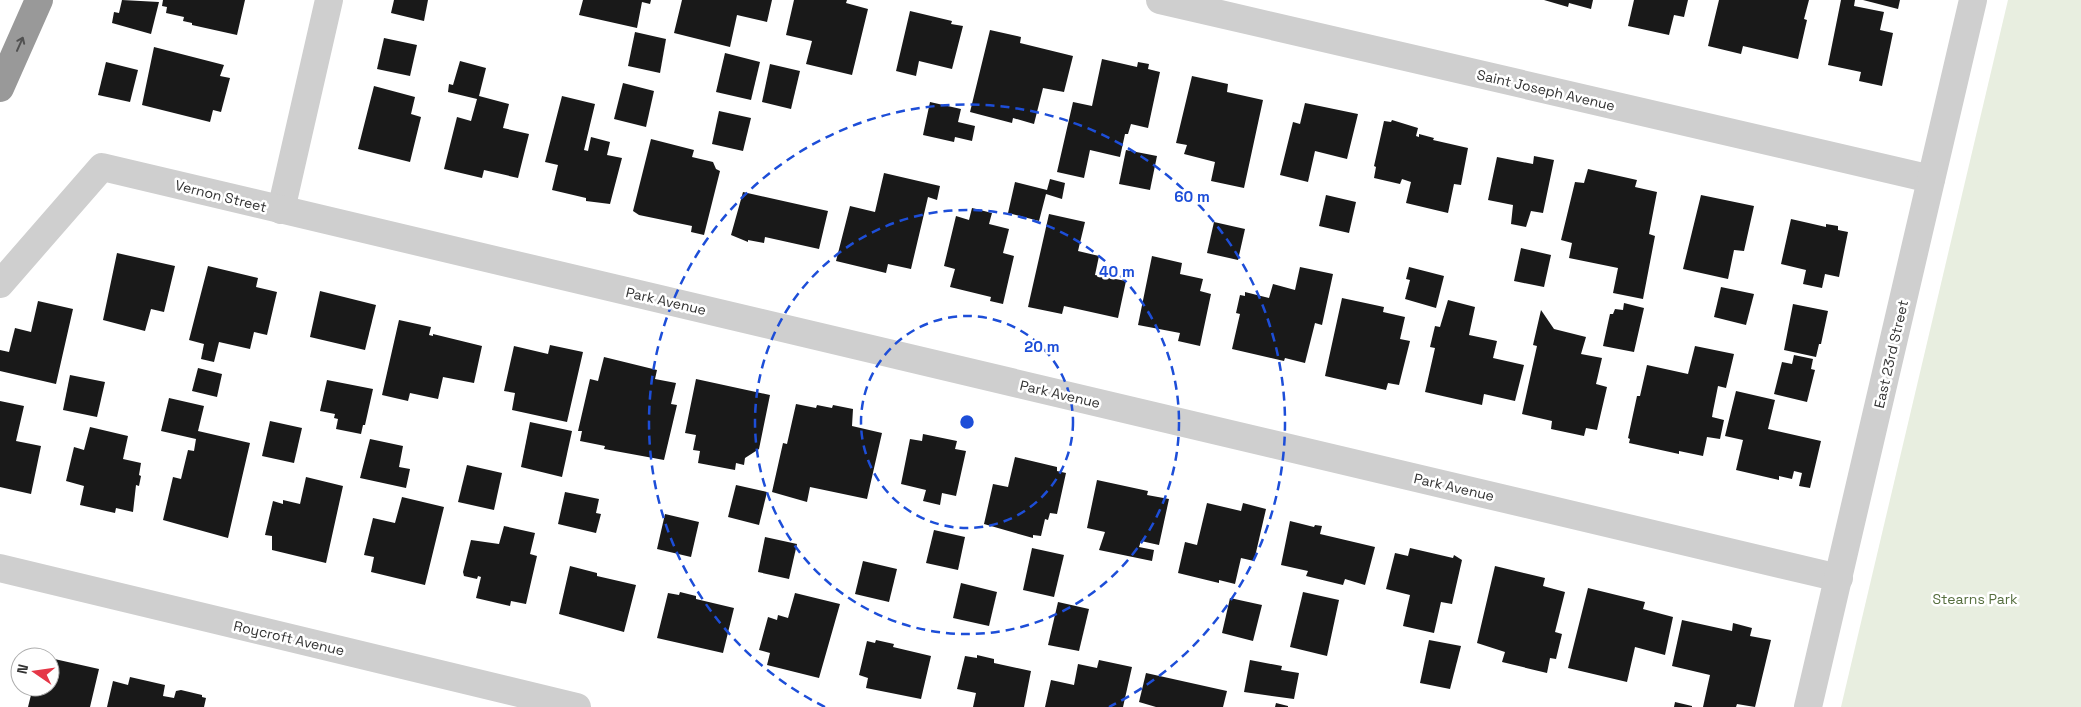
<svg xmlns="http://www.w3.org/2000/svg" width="2081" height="707" font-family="'Space Grotesk',sans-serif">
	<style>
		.green { fill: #e8eee0 }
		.building { fill: #191919 }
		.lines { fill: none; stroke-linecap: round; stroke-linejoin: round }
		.minor { stroke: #cfcfcf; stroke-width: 28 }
		.highway { stroke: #999; stroke-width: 28 }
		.oneway { stroke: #515151 }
		.ring { fill: none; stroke: #1d4ed8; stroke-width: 2.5; stroke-dasharray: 9 6 }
		.labels { text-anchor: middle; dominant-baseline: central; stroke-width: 5; stroke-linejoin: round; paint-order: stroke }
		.street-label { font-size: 14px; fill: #323232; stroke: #fff }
		.park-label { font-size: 14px; fill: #556e3e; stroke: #fff }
		.centre { fill: #1d4ed8; stroke: #fff; stroke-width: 2.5 }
		.ring-label { font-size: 15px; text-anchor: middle; font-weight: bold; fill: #1d4ed8; stroke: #fff; stroke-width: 5; stroke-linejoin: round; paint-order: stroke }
	</style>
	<rect width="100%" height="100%" fill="#fff"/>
	<polygon class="green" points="2008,0 2081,0 2081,707 1841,707"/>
	<g class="building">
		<polygon points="122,0 159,2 151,34 112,23 114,12 119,13"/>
		<polygon points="163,0 245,0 237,35 192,25 192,23 183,21 184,17 166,13 167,7 162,6"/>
		<polygon points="394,0 428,0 424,21 391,13"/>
		<polygon points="583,0 651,0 650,4 642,2 637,28 579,15"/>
		<polygon points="682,0 772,0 767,22 737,15 730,47 674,33"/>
		<polygon points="794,0 847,0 846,3 868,9 852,75 806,64 812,41 786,35"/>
		<polygon points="1544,0 1593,0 1591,9 1569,3 1568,7"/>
		<polygon points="1634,0 1688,0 1684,17 1674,15 1669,35 1628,26"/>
		<polygon points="1719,0 1809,0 1804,19 1807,20 1798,59 1743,46 1741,54 1708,46"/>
		<polygon points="1841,0 1855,0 1854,6 1884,12 1880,30 1893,33 1882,86 1859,81 1861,72 1828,65"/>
		<polygon points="1863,0 1900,0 1898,9"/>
		<polygon points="910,11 952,21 951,24 963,26 952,69 919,61 916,76 896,71"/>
		<polygon points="990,30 1021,37 1020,43 1073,56 1064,92 1043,88 1034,124 1013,118 1012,123 970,112"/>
		<polygon points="635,32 666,39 660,73 628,66"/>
		<polygon points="384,38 417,45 410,76 377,69"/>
		<polygon points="154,47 224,65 220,76 230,78 221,112 213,110 210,122 142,105"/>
		<polygon points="725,53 760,62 751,100 716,92"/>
		<polygon points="1102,59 1137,67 1138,62 1149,64 1148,69 1160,72 1148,128 1131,124 1128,134 1125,134 1120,157 1090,150 1084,178 1057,172 1073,102 1092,106"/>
		<polygon points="460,61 486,68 479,96 509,104 503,128 529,134 518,178 484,170 482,178 444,169 457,117 471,121 477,99 448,92 449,84 453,85"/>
		<polygon points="106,62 138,70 130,102 98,95"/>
		<polygon points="770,64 800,71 791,109 762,102"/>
		<polygon points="1192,76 1228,84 1227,92 1263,100 1244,188 1211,181 1215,162 1184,154 1187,145 1176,143"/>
		<polygon points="623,83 654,91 646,127 614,119"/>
		<polygon points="374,86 415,97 411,114 421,117 410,162 358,149"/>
		<polygon points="562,96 595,104 584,150 588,151 591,137 610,142 607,155 622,158 610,204 586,201 586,198 552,190 558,165 545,162"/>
		<polygon points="930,102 961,109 958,122 975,126 972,141 955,137 954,142 923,135"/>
		<polygon points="1305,103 1358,114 1347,159 1315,151 1308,182 1280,175 1293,122 1300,124"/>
		<polygon points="719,111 751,118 743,151 712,144"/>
		<polygon points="1392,120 1418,128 1416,136 1419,137 1419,134 1434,138 1433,140 1468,148 1461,185 1454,184 1448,213 1406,203 1411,182 1402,179 1400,184 1374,178 1376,167 1374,166 1384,121 1391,122"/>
		<polygon points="651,139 694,150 692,157 713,162 716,169 720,171 704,235 691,232 692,226 639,215 633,211"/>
		<polygon points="1126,150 1157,156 1150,190 1119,184"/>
		<polygon points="1534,156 1554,160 1543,213 1531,211 1526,227 1511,224 1513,205 1488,200 1497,157 1533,164"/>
		<polygon points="1588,169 1637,180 1635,187 1657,192 1649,234 1655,236 1643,299 1613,293 1618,268 1569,258 1572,243 1561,240 1575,182 1584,183"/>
		<polygon points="884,173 940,186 937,200 928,197 911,269 888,264 886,273 836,261 850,206 875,212"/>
		<polygon points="1050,179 1065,183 1062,199 1046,194 1039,221 1008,213 1015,182 1047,190"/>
		<polygon points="743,192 828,211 819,249 765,237 764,243 748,240 748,242 731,235"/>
		<polygon points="1326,195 1356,202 1349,233 1319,226"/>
		<polygon points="1701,195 1754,206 1744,251 1734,250 1728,279 1683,269"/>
		<polygon points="972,208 992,213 989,224 1009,229 1003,253 1014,256 1003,304 990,301 991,297 950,287 955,269 944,266 956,216 969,220"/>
		<polygon points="1049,214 1085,222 1078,251 1099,256 1095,275 1126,281 1118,318 1064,306 1062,314 1028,307"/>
		<polygon points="1791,219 1826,227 1826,224 1838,226 1838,230 1848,232 1839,277 1825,274 1822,288 1803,284 1806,270 1781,264"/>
		<polygon points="1214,222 1245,229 1238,260 1207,253"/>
		<polygon points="1521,248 1551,255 1544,287 1514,281"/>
		<polygon points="117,253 175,266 164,312 151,309 145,331 103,320"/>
		<polygon points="1152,256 1182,263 1180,274 1203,279 1200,291 1211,294 1200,346 1178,341 1180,333 1138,325"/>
		<polygon points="208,266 258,278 256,287 277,292 267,335 254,332 250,349 219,342 214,362 201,359 204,344 189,340"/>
		<polygon points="1300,267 1333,274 1322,325 1315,323 1305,363 1285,358 1284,361 1232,349 1240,314 1236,313 1240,295 1245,296 1245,292 1269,298 1273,284 1295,290"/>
		<polygon points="1409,267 1444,276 1436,308 1405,299 1410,280 1406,279"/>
		<polygon points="1721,287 1754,294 1746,325 1714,317"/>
		<polygon points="320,291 376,305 365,350 310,337"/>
		<polygon points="1342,298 1384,307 1383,312 1405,317 1400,339 1410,341 1399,385 1388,383 1386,390 1325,376"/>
		<polygon points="1448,300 1475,307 1469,335 1497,341 1493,358 1524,365 1515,401 1484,394 1482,405 1425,392 1435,348 1430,347 1435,326 1440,327"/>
		<polygon points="38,301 73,309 56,384 0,371 0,350 9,352 15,328 31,332"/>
		<polygon points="1624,303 1644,308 1634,352 1603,346 1610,314 1613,314 1615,309 1623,310"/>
		<polygon points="1793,304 1828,311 1821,344 1819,344 1816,357 1784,350"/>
		<polygon points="1541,310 1554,329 1586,337 1581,354 1602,358 1596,384 1607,387 1597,430 1586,428 1584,436 1551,429 1552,421 1522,414 1537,346 1533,345"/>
		<polygon points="399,320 431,327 429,335 433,336 433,334 482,346 474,383 443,377 438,399 410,393 408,401 382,395"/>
		<polygon points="550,345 583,352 567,422 512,410 515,393 504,391 514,346 548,354"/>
		<polygon points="1695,346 1734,354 1726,388 1718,386 1713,411 1712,417 1724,420 1720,439 1707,437 1703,456 1679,451 1679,454 1629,443 1630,439 1628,438 1637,396 1640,396 1647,365 1688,374"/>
		<polygon points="1794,355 1813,359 1811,369 1815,370 1807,402 1774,394 1782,362 1792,364"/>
		<polygon points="604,357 657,370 655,379 676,383 671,404 677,405 664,460 604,449 605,446 580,441 582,431 578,431 590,379 598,381"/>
		<polygon points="198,368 222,374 217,397 192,391"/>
		<polygon points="70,375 105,382 97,417 63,410"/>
		<polygon points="696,379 770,395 759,449 745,458 744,465 736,463 735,470 698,463 700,451 693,450 696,435 685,433"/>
		<polygon points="327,380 373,389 365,425 363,425 361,434 336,429 338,419 334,418 335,414 320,411"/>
		<polygon points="1736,391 1775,400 1768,429 1821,441 1810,488 1799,486 1802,473 1794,471 1792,479 1779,476 1779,480 1736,470 1743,440 1725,436"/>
		<polygon points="169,398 204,406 198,431 250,443 228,538 163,520 173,477 181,479 188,450 194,451 196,439 161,431"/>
		<polygon points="0,401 24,406 16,441 41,446 31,494 0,487"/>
		<polygon points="796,404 816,408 817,405 832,408 833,405 853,409 852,426 882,433 867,499 810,487 807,502 772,492 783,443 787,444"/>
		<polygon points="270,421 302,428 294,463 262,456"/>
		<polygon points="530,422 572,431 562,477 521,467"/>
		<polygon points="90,427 128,436 123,459 141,463 139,475 141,476 139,486 136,485 133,512 116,508 115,513 80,505 84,486 66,481 74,447 84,450"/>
		<polygon points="923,434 957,441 955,449 966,451 956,496 942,493 940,505 923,501 926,490 901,484 910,439 922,441"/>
		<polygon points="370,439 403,446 399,467 410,469 406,488 360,478"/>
		<polygon points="1015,457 1057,467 1057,471 1066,473 1057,514 1050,513 1048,520 1045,519 1041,536 1033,535 1033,538 984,524 993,484 1008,487"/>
		<polygon points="467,465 502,473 494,510 458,502"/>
		<polygon points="306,477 343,486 326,563 272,550 272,536 265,535 273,501 283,504 283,500 300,504"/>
		<polygon points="1097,480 1148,491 1147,495 1169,499 1159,545 1141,541 1139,547 1154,550 1152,561 1099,550 1105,532 1087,528"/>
		<polygon points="736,485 767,492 759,525 728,517"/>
		<polygon points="565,492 599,499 596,513 601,514 596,533 558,524"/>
		<polygon points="402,497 444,507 425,585 371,572 374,557 364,555 373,518 395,523"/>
		<polygon points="1207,503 1241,511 1243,503 1266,509 1254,561 1241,558 1235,584 1219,580 1219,583 1178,573 1185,542 1197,545"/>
		<polygon points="665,514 699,522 691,557 657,549"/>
		<polygon points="1290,521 1314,527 1315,525 1322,526 1320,534 1375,547 1365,585 1345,579 1343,585 1306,576 1308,571 1281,565"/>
		<polygon points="504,526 535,533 530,554 537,556 526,604 511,601 510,606 476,598 481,577 478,576 477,579 464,576 463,572 471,540 499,544"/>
		<polygon points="934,530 965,537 958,570 926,563"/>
		<polygon points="765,537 797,544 789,579 758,572"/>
		<polygon points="1032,548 1064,555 1054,597 1023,590"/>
		<polygon points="1410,548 1453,558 1454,555 1462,560 1452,604 1441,602 1434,633 1403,626 1410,595 1386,589 1395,553 1408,556"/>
		<polygon points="863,561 897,569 889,602 855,594"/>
		<polygon points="570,566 597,573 597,576 636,585 624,632 559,614"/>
		<polygon points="1495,566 1545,578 1543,586 1565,592 1555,632 1562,634 1556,659 1550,658 1547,673 1502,662 1505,652 1477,643"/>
		<polygon points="961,583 997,592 989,626 953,618"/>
		<polygon points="1588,588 1645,602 1643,609 1673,617 1665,655 1635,647 1627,682 1568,668"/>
		<polygon points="680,592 696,596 696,599 734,608 723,653 657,638 668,593 679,595"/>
		<polygon points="1303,592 1339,600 1327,656 1290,647"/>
		<polygon points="795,593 840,604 819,678 767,665 770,653 759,650 768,617 777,620 778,615 788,618"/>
		<polygon points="1230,598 1262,605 1253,641 1222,633"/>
		<polygon points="1058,602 1089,609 1079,651 1048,645"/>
		<polygon points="1682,620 1732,631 1733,623 1752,628 1750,636 1771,640 1755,707 1737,704 1736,707 1703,707 1710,675 1672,666"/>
		<polygon points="876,640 894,644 893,647 931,656 921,699 866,688 868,678 859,675 867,641 875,643"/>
		<polygon points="1429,640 1461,646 1450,689 1420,683"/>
		<polygon points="977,655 994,659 994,663 1031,671 1024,707 973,707 976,693 957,689 965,656 977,658"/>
		<polygon points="50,658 99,669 90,707 28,707 33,687 50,687"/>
		<polygon points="1099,660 1132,667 1123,707 1045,707 1051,680 1074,685 1078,664 1097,668"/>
		<polygon points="1250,660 1282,666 1281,670 1299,673 1294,699 1244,692"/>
		<polygon points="1146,673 1227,691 1223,707 1156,707 1139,702"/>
		<polygon points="130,677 165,685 163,696 174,698 176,691 181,690 202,695 202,697 206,698 204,707 107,707 113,681 128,685"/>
		<polygon points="1675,702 1692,706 1692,707 1674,707"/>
		<polygon points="1276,703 1288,706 1288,707 1275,707"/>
	</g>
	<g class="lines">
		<g class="minor">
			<polyline points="1160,0 1931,179"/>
			<polyline points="281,210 329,0"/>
			<polyline points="0,284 102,167 1839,578"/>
			<polyline points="0,568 577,707"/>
			<polyline points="1808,707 1973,0"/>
		</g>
		<polyline class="highway" points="0,88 39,0"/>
	</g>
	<defs><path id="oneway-shaft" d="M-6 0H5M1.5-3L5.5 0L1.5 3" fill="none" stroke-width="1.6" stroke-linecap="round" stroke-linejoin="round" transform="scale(1.25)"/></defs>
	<use class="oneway" href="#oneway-shaft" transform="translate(20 44) rotate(-66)"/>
	<g class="ring">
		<circle cx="967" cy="422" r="106"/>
		<circle cx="967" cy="422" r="212"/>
		<path d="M825 707A318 318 0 1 1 1109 707"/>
	</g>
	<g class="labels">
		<g class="street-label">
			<text transform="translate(1546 90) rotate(13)">Saint Joseph Avenue</text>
			<text transform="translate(221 196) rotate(14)">Vernon Street</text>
			<text transform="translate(666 301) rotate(13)">Park Avenue</text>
			<text transform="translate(1891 354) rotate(-77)">East 23rd Street</text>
			<text transform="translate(1060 394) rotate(13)">Park Avenue</text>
			<text transform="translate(1454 487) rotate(13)">Park Avenue</text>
			<text transform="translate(289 638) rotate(13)">Roycroft Avenue</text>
		</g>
		<g class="park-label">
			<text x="1975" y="599">Stearns Park</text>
		</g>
	</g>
	<circle cx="967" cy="422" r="8" class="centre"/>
	<g class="ring-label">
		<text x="1192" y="202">60 m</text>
		<text x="1117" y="277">40 m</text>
		<text x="1042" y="352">20 m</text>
	</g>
	<g transform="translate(35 672) rotate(283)"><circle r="24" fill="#ffffff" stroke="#adadad"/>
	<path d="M0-4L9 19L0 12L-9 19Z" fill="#e53747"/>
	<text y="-8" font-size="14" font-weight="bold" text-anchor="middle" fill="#323232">N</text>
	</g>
</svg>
